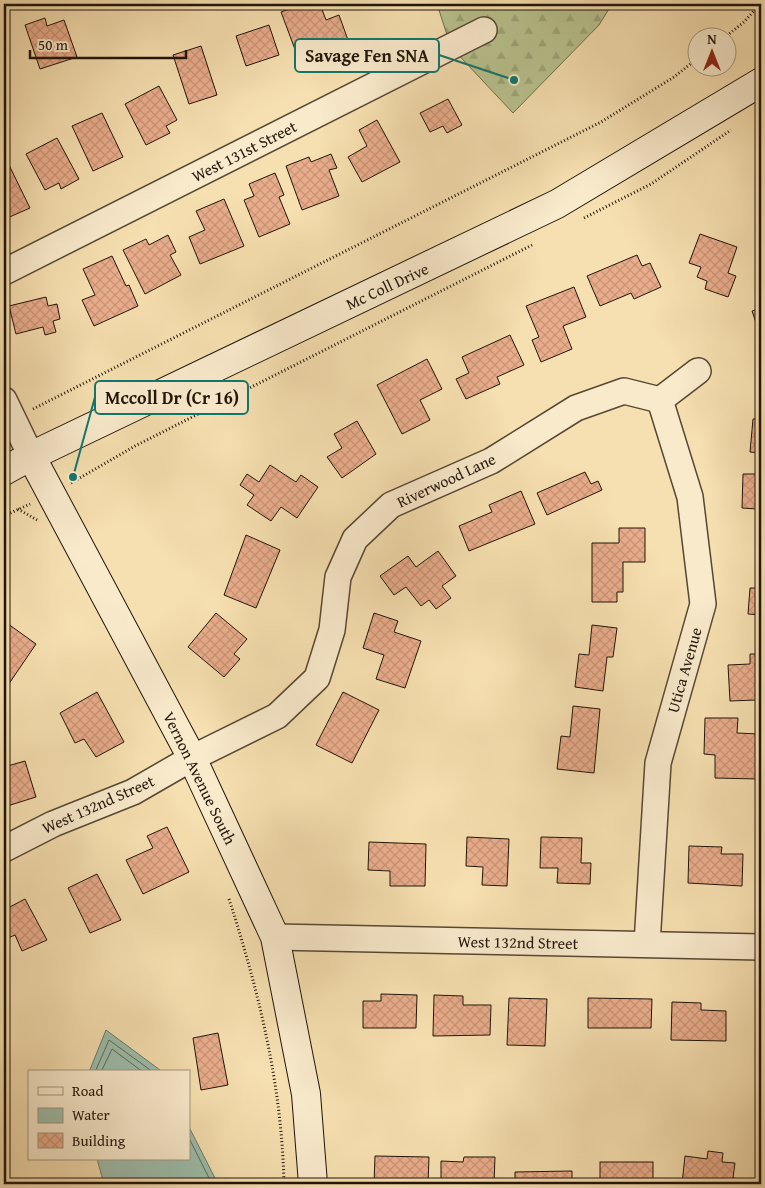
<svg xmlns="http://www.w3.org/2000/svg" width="765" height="1188" font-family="'Gentium Book Plus',serif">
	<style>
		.forest { fill: url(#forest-firs); stroke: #6c6c4c }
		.water { fill: #9dbdab; stroke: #6b7a6b }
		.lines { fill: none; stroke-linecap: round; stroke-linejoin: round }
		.shore { stroke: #5e695a; stroke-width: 1 }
		.building { fill: url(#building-cross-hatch); stroke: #20150a }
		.street-casing { stroke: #564834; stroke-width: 28 }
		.secondary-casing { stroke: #20150a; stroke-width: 30 }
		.path { stroke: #20150a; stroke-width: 3; stroke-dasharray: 1 2.5; stroke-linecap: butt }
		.street { stroke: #f9eacc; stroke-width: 25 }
		.secondary { stroke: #f9eacc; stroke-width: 28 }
		.labels { text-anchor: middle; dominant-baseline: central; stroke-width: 5; stroke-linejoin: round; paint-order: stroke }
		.street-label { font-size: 16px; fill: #20150a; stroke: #f9eacc }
		.leader { fill: none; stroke: #0f766e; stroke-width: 2 }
		.callout-dot { fill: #0f766e; stroke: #f9eacc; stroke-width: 2 }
		.callout { fill: #f9eacc; stroke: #0f766e; stroke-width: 2 }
		.callout-label { font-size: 18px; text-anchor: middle; font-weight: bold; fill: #20150a }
	</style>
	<defs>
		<pattern id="forest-firs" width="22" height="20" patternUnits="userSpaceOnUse" patternTransform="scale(1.25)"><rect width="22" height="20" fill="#b8c28e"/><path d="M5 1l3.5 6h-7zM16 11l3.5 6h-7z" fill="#9ea679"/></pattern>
		<pattern id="building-cross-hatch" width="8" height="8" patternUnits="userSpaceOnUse" patternTransform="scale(1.25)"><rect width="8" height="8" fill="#eaad8c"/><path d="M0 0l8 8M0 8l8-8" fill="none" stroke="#c89477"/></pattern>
	</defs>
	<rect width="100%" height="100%" fill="#f6dfb0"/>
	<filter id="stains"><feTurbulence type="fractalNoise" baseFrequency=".004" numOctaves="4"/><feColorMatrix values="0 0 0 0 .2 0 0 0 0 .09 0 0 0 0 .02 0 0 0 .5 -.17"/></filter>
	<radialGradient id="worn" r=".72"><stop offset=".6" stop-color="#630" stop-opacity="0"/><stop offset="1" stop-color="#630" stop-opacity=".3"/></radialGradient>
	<polygon class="forest" points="437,4 612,4 599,25 513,113 451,47"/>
	<g class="water">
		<polygon points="106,1030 160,1070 161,1072 89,1072"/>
		<polygon points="189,1127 218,1184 104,1184 97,1159 189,1159"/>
	</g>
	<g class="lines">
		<g class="shore">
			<polyline points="95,1072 109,1040 153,1072"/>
			<polyline points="101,1072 112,1049 143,1072"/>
			<polyline points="189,1138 212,1184"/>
		</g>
	</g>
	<g class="building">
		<polygon points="304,4 320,4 326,20 339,15 348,40 314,52 312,46 296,52 281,12"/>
		<polygon points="356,4 373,4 358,9"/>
		<polygon points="377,4 393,4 379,9"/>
		<polygon points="45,18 47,26 64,20 77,57 40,69 25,25"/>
		<polygon points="269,25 279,55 246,66 236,36"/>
		<polygon points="201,46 217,95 189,104 173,55"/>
		<polygon points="159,86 177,120 166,126 170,133 146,145 125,104"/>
		<polygon points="448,99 462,125 447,133 443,126 430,132 420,113"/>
		<polygon points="102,113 123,157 93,171 72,126"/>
		<polygon points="377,120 400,162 362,182 348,157 367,146 359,130"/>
		<polygon points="57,138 79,179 61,189 59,183 45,190 26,154"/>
		<polygon points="331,154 337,168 329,170 339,196 302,210 286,166 309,157 311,162"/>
		<polygon points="8,163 30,208 5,219 4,166"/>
		<polygon points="275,173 284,195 279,197 290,224 259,237 244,200 254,196 249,184"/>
		<polygon points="224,199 244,246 200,264 189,237 205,230 196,211"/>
		<polygon points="700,234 737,247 728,273 736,276 728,297 705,289 707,281 697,277 701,267 689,263"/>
		<polygon points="168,235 176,252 170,255 181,275 145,294 123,250 146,239 149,245"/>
		<polygon points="637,255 642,266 650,263 661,287 634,299 631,293 600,306 587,276"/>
		<polygon points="112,256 126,286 129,285 138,306 94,326 82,300 95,295 83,269"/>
		<polygon points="574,287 586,317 563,326 572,349 541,362 532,340 539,337 526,306"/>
		<polygon points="46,297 48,306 57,304 60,319 53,321 56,332 45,335 43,327 16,334 9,306"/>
		<polygon points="761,308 761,337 752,311"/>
		<polygon points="510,335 524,365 497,377 500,384 466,399 456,379 469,373 462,357"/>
		<polygon points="427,359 442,389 420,400 430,420 402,434 377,385"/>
		<polygon points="753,419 761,419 761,453 750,452"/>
		<polygon points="357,421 376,454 342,478 327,457 342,448 334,434"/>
		<polygon points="270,465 296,482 301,475 318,487 297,518 281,507 271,521 247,505 254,495 240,485 247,474 259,482"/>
		<polygon points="585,472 591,484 598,481 602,490 547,515 537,493"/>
		<polygon points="743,474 761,474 761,522 757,522 757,509 742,508"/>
		<polygon points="521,491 535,524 469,551 459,526 492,512 489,505"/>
		<polygon points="619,528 645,528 645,562 623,562 623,592 617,592 617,602 592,602 592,543 619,543"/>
		<polygon points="246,535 280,550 256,608 224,595"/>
		<polygon points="438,551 456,576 442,586 451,598 436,609 429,600 421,606 406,587 394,595 380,576 408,556 416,567"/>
		<polygon points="759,555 761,555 761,615 748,614 750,588 757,588"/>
		<polygon points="216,613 247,639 234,654 240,659 224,677 188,647"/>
		<polygon points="374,613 398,621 394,632 421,641 405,688 376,679 384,655 363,648"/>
		<polygon points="4,621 36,644 4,691"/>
		<polygon points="592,625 617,628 613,657 607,657 603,691 575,687 579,654 589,655"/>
		<polygon points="750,654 761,654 761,688 756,688 756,700 730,701 728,665 750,664"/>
		<polygon points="97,692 124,742 96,757 84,739 75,743 60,713"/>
		<polygon points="343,692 379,710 352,763 316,745"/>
		<polygon points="573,706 600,709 594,773 557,769 561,736 570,737"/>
		<polygon points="705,718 738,718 737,733 759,734 758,779 715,778 715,755 704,754"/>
		<polygon points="25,761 36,797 4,807 4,767"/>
		<polygon points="167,827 189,872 143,894 126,860 153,848 147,836"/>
		<polygon points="467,837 509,839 507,886 482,885 483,867 466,866"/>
		<polygon points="541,837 582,838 581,863 591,863 590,884 557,883 558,868 540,868"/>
		<polygon points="369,842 426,844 425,886 390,886 390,871 368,870"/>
		<polygon points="689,846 722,847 721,854 743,854 742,886 688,883"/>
		<polygon points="97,874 121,920 90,933 68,888"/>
		<polygon points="25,899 47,940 22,951 15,935 6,939 4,935 4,910"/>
		<polygon points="381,994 417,995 416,1028 363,1028 363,1001 381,1001"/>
		<polygon points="434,995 463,996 463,1005 491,1005 490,1035 433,1036"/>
		<polygon points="509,998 547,999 545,1046 507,1045"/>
		<polygon points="588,998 652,999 651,1028 588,1028"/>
		<polygon points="760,1001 761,1001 761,1052 759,1052"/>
		<polygon points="672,1002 701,1003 701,1010 726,1011 726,1041 671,1040"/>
		<polygon points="218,1033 228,1085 201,1090 193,1038"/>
		<polygon points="708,1151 723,1153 722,1162 735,1163 733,1178 740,1179 740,1184 682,1184 685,1156 707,1159"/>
		<polygon points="375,1156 429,1157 428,1184 374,1184"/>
		<polygon points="464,1157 495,1157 494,1184 441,1184 441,1161 463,1162"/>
		<rect x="600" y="1162" width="53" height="22"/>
		<polygon points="572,1171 572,1184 515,1184 515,1172"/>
	</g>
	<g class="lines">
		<g class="street-casing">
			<g id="street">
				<polyline points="4,272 484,30"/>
				<polyline points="4,400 31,456"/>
				<polyline points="4,849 53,824 133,792 192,758 277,716 317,678 332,630 338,577 355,539 391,505 491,461 576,408 624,391 660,400 698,371"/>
				<polyline points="275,937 761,947"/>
				<polyline points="647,944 658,763 703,604 690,497 660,400"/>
			</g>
		</g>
		<g class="secondary-casing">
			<g id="secondary">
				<polyline points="31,456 192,758 275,937 306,1094 313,1184"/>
				<polyline points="4,471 31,456 557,204 761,82"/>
			</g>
		</g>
		<g class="path">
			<polyline points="724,38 744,22 760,4"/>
			<polyline points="584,218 651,184 731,130"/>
			<polyline points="33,409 601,122 674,77 698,58"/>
			<polyline points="71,483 135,446 532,245"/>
			<polyline points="18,509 37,520"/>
			<polyline points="4,516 30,504"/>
			<path d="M229 899C259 992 282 1086 284 1184"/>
		</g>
		<use href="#street" class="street"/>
		<use href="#secondary" class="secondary"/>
	</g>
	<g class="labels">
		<g class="street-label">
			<text transform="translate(244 151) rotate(-27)">West 131st Street</text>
			<text transform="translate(387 286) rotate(-25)">Mc Coll Drive</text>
			<text transform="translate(446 480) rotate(-25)">Riverwood Lane</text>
			<text transform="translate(684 670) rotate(-74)">Utica Avenue</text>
			<text transform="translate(200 778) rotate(64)">Vernon Avenue South</text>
			<text transform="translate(98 804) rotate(-24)">West 132nd Street</text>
			<text transform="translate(518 942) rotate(1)">West 132nd Street</text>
		</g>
	</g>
	<path class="leader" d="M514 80L439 55M73 477L95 397"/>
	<g class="callout-dot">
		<circle cx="514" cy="80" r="5"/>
		<circle cx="73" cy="477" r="5"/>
	</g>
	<g class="callout">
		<rect x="295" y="39" width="144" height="33" rx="5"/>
		<rect x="95" y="381" width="153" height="33" rx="5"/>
	</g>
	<g class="callout-label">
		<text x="367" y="62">Savage Fen SNA</text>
		<text x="172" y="404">Mccoll Dr (Cr 16)</text>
	</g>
	<rect width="765" height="1188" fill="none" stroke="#f6dfb0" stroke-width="20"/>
	<rect x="5" y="5" width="755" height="1178" fill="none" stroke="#20150a" stroke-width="2.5"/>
	<rect x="10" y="10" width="745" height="1168" fill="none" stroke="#20150a"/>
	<rect x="28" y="1070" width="162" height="90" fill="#f9eacc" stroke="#a2957e"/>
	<rect x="38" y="1087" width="25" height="8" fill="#f9eacc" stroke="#a2957e"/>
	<text x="72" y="1096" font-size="15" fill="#20150a">Road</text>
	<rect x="38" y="1108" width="25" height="15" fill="#9dbdab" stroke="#a2957e"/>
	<text x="72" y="1120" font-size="15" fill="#20150a">Water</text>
	<rect x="38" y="1133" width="25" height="15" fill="url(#building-cross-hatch)" stroke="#a2957e"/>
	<text x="72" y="1146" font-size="15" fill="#20150a">Building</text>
	<g transform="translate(712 52)"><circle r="24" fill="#f9eacc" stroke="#a2957e"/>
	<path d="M0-4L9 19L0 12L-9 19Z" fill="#8f2418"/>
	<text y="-8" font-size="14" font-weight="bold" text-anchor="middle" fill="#20150a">N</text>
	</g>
	<path d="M30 50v8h156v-8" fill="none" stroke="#20150a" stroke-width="2.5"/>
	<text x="38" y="50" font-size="15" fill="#20150a" stroke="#f9eacc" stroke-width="4" paint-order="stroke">50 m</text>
	<rect width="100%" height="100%" filter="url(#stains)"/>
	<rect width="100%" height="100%" fill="url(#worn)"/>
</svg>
